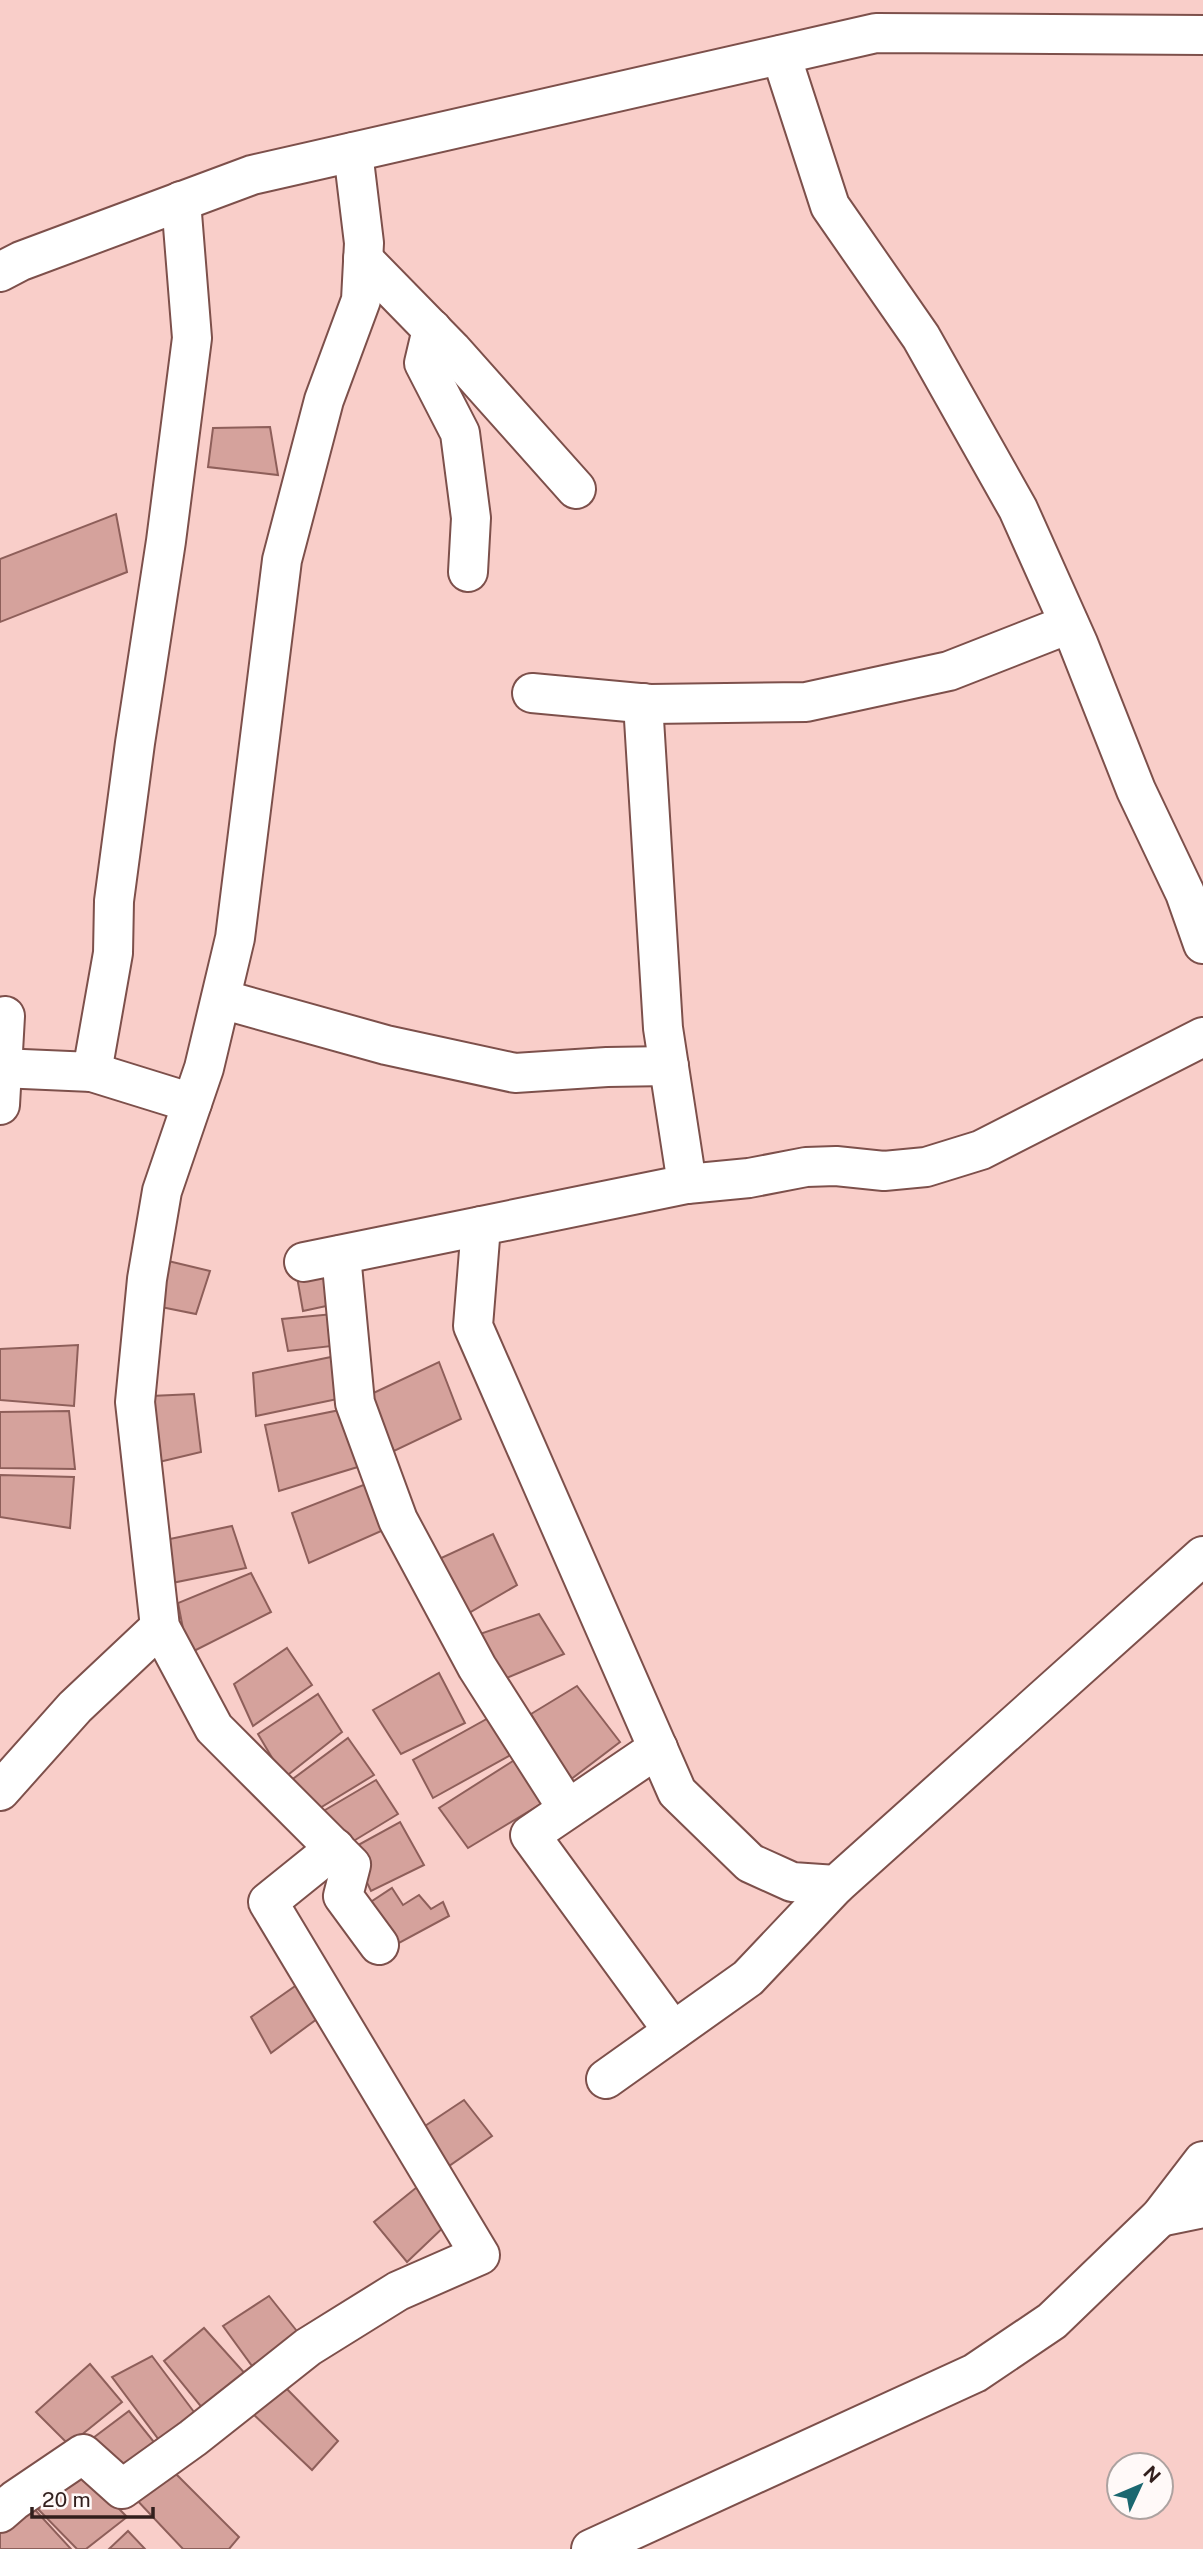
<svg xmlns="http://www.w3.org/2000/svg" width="1203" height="2549" font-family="'Public Sans',sans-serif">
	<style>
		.building { fill: #d5a29c; stroke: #8e5f5a; stroke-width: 2 }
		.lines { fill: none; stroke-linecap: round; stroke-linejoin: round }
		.street-casing { stroke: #7d504b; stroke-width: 42 }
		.secondary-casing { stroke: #7d504b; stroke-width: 42 }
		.highway-casing { stroke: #7d504b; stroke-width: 42 }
		.street { stroke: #fff; stroke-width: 38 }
		.secondary { stroke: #fff; stroke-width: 38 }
		.highway { stroke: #fff; stroke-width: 38 }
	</style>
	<rect width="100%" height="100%" fill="#f9cec9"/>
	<g class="building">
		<polygon points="270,427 278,475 208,467 213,428"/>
		<polygon points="116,514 127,572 0,622 0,559"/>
		<polygon points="164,1260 210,1271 196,1314 151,1305"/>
		<polygon points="324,1274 331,1305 303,1311 297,1277"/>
		<polygon points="333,1314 341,1345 288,1351 282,1319"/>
		<polygon points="78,1345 74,1406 0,1400 0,1349"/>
		<polygon points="336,1356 347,1397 256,1416 253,1373"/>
		<polygon points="439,1362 461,1419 394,1451 367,1396"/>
		<polygon points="194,1394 201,1452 159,1462 151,1396"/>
		<polygon points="340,1410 361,1466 279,1491 265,1425"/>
		<polygon points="69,1411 75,1469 0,1468 0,1412"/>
		<polygon points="0,1475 74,1477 70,1528 0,1517"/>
		<polygon points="366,1484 388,1528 309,1563 292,1513"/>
		<polygon points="232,1526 246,1568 172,1583 165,1540"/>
		<polygon points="493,1534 517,1585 462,1617 439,1559"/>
		<polygon points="251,1573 271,1612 188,1654 178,1603"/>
		<polygon points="539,1614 564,1654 497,1682 471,1637"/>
		<polygon points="287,1648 312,1685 253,1726 234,1684"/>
		<polygon points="439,1673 465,1723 401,1754 373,1710"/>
		<polygon points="577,1686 620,1742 570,1780 531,1714"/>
		<polygon points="318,1694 342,1732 284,1778 258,1734"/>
		<polygon points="492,1716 516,1752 433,1798 413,1760"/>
		<polygon points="348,1738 374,1775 315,1811 290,1781"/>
		<polygon points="516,1759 546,1801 468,1848 439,1808"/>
		<polygon points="376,1780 398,1814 342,1848 320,1813"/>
		<polygon points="400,1822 424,1865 371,1891 351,1849"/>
		<polygon points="392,1888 403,1905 419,1895 431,1909 443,1902 449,1916 386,1950 360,1909"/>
		<polygon points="301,1982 321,2016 271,2053 251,2017"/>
		<polygon points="464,2100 492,2136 449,2166 422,2128"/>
		<polygon points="417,2187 449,2222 407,2262 374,2222"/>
		<polygon points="269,2296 300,2335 255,2370 223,2326"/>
		<polygon points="204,2328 249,2378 203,2409 164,2361"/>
		<polygon points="152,2356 200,2420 165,2448 112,2377"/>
		<polygon points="90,2364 122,2402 69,2445 36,2412"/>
		<polygon points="283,2385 338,2441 312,2470 252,2413"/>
		<polygon points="129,2411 162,2452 123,2481 85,2444"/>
		<polygon points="167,2465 239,2537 229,2549 183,2549 134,2497"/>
		<polygon points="80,2469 127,2517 86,2549 77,2549 34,2505"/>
		<polygon points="26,2500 71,2549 0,2549 0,2522"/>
		<polygon points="128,2531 145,2549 109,2549"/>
	</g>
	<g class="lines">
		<g class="street-casing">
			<g id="street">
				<polyline points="781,55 830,206 921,337 1018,509 1078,643 1136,790 1185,893 1203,944"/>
				<polyline points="353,152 364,243 361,300 324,400 282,560 235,938 204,1068 162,1191 147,1279 135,1402 160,1627 214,1728 351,1865 343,1896 379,1945"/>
				<polyline points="363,259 452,350 576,489"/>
				<polyline points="432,329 424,363 460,433 471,518 468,572"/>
				<polyline points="532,693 650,704 806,702 949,671 1069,624"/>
				<polyline points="643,703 663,1028 687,1184 481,1226 473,1326 677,1792 750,1863 792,1882 836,1885 1203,1556"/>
				<polyline points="221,999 386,1045 515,1073 607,1067 669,1066"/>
				<polyline points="0,1068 92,1072 113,953 114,901 135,743 166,541 192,338 181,201"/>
				<polyline points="92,1072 192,1103"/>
				<polyline points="0,1105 5,1016"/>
				<polyline points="687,1184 749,1178 806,1167 836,1166 884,1171 926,1167 981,1150 1203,1037"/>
				<polyline points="341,1255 355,1403 398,1520 477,1667 567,1808"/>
				<polyline points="304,1262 481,1226"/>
				<polyline points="658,1748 530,1835 673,2031"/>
				<polyline points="0,1791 75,1707 160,1627"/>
				<polyline points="606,2079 748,1978 836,1885"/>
				<polyline points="1160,2217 1203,2208"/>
				<polyline points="0,2513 15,2500 83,2454 122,2489 193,2438 308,2347 398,2291 480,2255 268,1902 335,1848"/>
			</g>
		</g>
		<g class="secondary-casing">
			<polyline id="secondary" points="591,2549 975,2373 1052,2321 1160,2217 1203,2161"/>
		</g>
		<g class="highway-casing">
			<polyline id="highway" points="0,272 21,261 252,175 876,33 1203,35"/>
		</g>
		<use href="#street" class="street"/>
		<use href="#secondary" class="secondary"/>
		<use href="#highway" class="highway"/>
	</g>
	<g transform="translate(1140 2486) rotate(46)"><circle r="33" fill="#fff9f8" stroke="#ada2a0" stroke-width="2"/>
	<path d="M0-5L12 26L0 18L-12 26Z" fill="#1b6770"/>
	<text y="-10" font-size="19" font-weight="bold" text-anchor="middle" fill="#321f1d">N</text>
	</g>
	<path d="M32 2507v10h121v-10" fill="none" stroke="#321f1d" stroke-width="3.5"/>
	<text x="42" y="2507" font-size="21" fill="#321f1d" stroke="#fff9f8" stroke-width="5" paint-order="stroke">20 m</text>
</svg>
